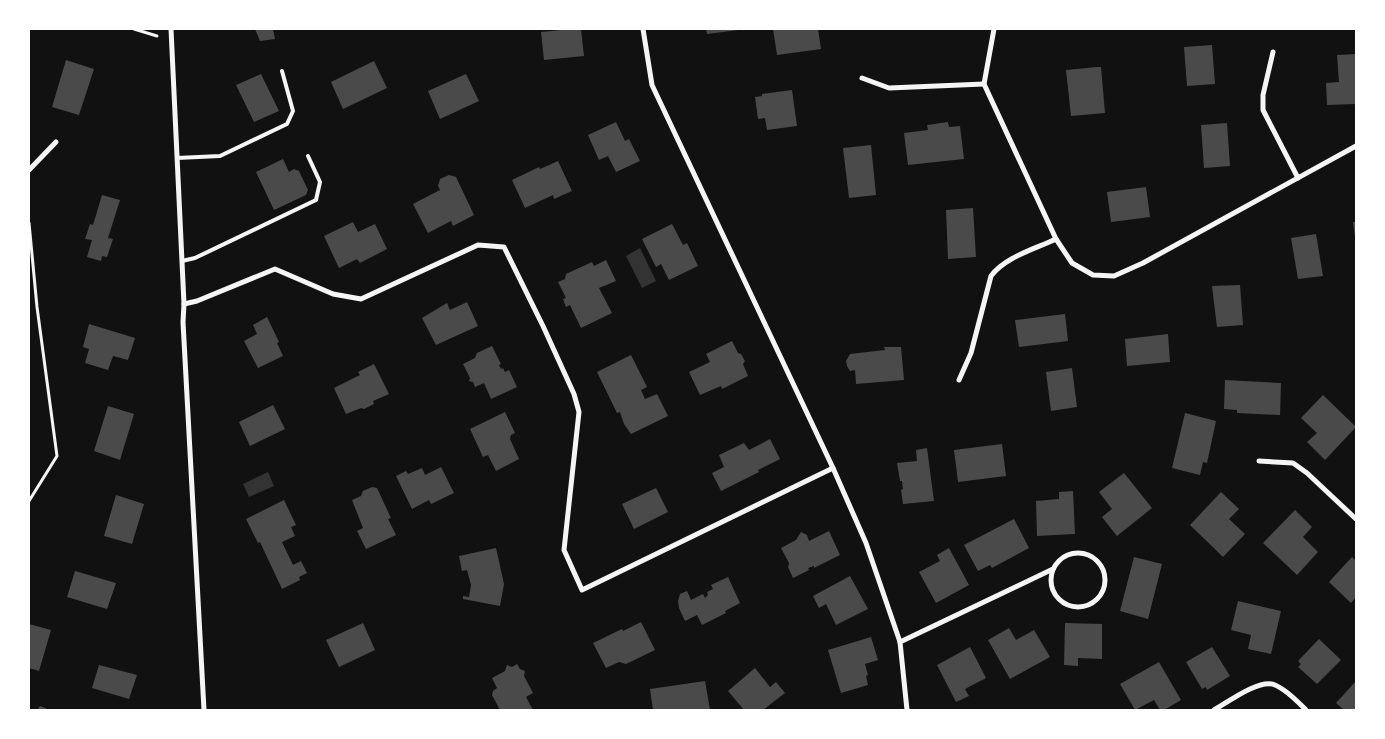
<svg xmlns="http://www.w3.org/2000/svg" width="1385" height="739" font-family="Spectral,serif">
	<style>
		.water { fill: #333 }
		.building { fill: #4a4a4a }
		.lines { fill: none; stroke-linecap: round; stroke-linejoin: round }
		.path { stroke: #f5f5f5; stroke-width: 3 }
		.service { stroke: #f5f5f5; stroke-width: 4 }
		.minor { stroke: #f5f5f5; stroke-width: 5 }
	</style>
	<rect width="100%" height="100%" fill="#111"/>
	<g class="water">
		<polygon points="640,248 656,281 642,288 626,256"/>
		<polygon points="268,472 274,486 249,497 243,484"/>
	</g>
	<g class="building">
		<polygon points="255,29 273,29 275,39 260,41"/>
		<polygon points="572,29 581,29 584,56 544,60 541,32"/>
		<polygon points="706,29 738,29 739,30 707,34"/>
		<polygon points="773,29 818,29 821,49 777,55"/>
		<polygon points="1212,45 1215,84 1187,86 1184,47"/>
		<polygon points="1356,54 1356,104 1327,105 1326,83 1339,82 1337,55"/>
		<polygon points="66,60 94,69 79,115 52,107"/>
		<polygon points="374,61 387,88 343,109 331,82"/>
		<polygon points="1097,67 1101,67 1105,113 1071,116 1066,70"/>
		<polygon points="261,74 279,111 254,122 236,85"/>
		<polygon points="466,74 479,101 440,119 428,91"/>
		<polygon points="792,90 797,126 767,130 765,118 758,119 755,97 762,96 762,94"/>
		<polygon points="616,122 625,141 629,139 640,161 616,172 608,156 599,160 588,135"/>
		<polygon points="948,122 949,127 960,126 964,159 908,165 904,133 928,130 927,125"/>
		<polygon points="1227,123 1230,166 1204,168 1201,125"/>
		<polygon points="871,145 876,195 849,198 843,148"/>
		<polygon points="283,159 289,172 294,169 299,171 308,190 306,195 274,210 256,172"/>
		<polygon points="558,161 572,191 554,199 553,195 525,208 512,180 539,167 540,169"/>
		<polygon points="449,175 456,177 474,215 453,226 451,221 428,233 413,204 440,190 438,186 440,179"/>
		<polygon points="1146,187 1150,217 1111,222 1107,192"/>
		<polygon points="102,195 120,200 108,238 113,239 107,257 102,256 101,261 87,257 92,240 85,239 90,224 93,225"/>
		<polygon points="973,208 976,257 948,259 946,210"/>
		<polygon points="353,222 358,232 375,224 387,249 360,263 357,259 339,268 324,236"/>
		<polygon points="1353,222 1356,222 1356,237 1355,237"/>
		<polygon points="672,224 683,245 687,243 698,266 669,280 661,264 656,267 642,239"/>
		<polygon points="1316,234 1323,276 1298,279 1291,238"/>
		<polygon points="606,260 616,281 599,288 612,313 581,328 570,305 566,307 563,299 566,298 558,282 565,279 566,274 592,262 594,266"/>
		<polygon points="1240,285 1243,325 1217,327 1212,286"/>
		<polygon points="467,302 478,326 436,345 422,318 447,303 450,310"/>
		<polygon points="1065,314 1068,341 1019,347 1015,320"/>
		<polygon points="267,317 279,342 277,343 283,356 258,368 244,341 257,334 253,325"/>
		<polygon points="89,324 135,338 128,360 113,356 108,370 85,363 89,349 83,347"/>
		<polygon points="1168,334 1170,362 1127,366 1125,339"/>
		<polygon points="732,341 738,353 741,354 745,361 743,364 748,376 722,389 721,386 700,395 689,372 710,362 706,354"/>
		<polygon points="492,346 501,364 499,365 501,369 503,368 505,372 509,370 517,387 491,399 484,383 475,387 473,382 469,381 470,378 463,364 475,358 477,353"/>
		<polygon points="884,347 901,347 904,380 856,384 855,370 850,371 847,366 846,361 850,354 885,350"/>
		<polygon points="631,355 647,387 641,390 645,399 657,394 668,416 631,434 624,424 620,412 617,413 597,372"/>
		<polygon points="374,364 389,394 373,401 374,404 364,409 361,408 346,414 334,388 360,375 358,372"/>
		<polygon points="1072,368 1077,407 1051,411 1046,372"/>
		<polygon points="1225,380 1281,383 1280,415 1237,413 1237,410 1224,409"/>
		<polygon points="1323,395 1356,427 1325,460 1307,442 1317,433 1301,418"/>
		<polygon points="273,405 285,429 250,446 239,422"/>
		<polygon points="108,406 134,414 120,460 94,451"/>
		<polygon points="505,412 515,433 511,435 510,439 519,459 496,471 488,455 483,457 470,429"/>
		<polygon points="1185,413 1216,421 1207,463 1203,462 1200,475 1172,468"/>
		<polygon points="770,439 780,459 758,470 759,472 721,491 712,473 724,467 719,455 744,443 749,450"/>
		<polygon points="1002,444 1006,476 958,482 954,450"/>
		<polygon points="927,448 934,501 903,504 901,490 903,489 902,481 900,481 897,463 917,461 916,450"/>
		<polygon points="441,467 454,493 431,504 429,500 412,509 396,476 406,471 408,474 422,468 425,475"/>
		<polygon points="1124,473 1152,508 1117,536 1102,517 1112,509 1099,492"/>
		<polygon points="372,487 377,488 391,518 388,519 396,535 366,549 357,531 363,528 352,500 361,496 363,491"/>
		<polygon points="656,488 668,512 634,529 622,504"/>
		<polygon points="1073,491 1075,534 1037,536 1036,501 1059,499 1059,492"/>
		<polygon points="1221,492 1239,509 1229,519 1245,534 1223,557 1190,525"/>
		<polygon points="116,495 144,504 132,544 104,536"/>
		<polygon points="284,500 296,525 291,527 295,536 282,542 293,565 301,561 307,573 299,577 300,580 282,589 260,542 258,543 246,519"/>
		<polygon points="1295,510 1312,527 1303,537 1318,552 1297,575 1263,543"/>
		<polygon points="1014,519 1029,548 992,568 990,565 978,571 964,545"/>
		<polygon points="829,531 840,555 814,568 814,566 808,568 809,570 793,578 788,567 789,563 781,548 796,540 801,532 807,535 809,541"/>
		<polygon points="496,548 504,584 500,606 463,599 463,596 469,597 471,585 467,570 462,571 459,556"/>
		<polygon points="949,548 969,585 936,603 919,572 940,561 937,555"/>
		<polygon points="1134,557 1162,564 1148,619 1120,611"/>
		<polygon points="1352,557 1356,561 1356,597 1351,603 1329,582"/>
		<polygon points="75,571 116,583 107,609 67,597"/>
		<polygon points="850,576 868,609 836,625 826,604 819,608 813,596"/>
		<polygon points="728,577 740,603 725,611 726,613 702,625 697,615 685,621 679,608 678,601 680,594 687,591 691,600 703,594 705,598 708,595 707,592 713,589 711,585"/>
		<polygon points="1238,601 1281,611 1271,654 1248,649 1251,635 1231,630"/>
		<polygon points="641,622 655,650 626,664 619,662 606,668 593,643 622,629 623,631"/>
		<polygon points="363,623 375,650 339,667 326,640"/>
		<polygon points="1065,623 1102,624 1102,659 1078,658 1078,666 1064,665"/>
		<polygon points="29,624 51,630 39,671 29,668"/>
		<polygon points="1009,628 1016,640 1034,630 1050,657 1010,679 988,640"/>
		<polygon points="871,637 878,660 865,664 868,675 866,676 868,685 841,693 828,650"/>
		<polygon points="1319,639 1341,660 1317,684 1298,667 1301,664 1298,661"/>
		<polygon points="970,647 986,678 965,689 969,696 956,702 937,665"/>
		<polygon points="1212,647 1230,676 1207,690 1206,687 1202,689 1186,662"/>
		<polygon points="1159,662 1181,700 1164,710 1160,710 1154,700 1135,710 1120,684"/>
		<polygon points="517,664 520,669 525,671 524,676 533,693 526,697 533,710 500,710 492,695 493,691 497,688 492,678 505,671 507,665 512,667"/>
		<polygon points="99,665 137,675 129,699 92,688"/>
		<polygon points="755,668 770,687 776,682 785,693 763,710 744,710 728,691"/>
		<polygon points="705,681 710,710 653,710 650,689"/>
		<polygon points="1356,681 1356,710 1344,710 1336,703"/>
		<polygon points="40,706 50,710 37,710"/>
	</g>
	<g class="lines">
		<g class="path">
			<polyline points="134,29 157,36"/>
			<polyline points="29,223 37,307 57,456 29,501"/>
		</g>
		<g class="service">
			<polyline points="177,158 220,156 287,124 293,111 282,71"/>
			<polyline points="182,261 195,258 316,200 320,182 308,156"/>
		</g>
		<g class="minor">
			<polyline points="171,29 184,304 183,322 204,710"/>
			<polyline points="643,29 652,85 833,468 866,543 900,642 907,710"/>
			<polyline points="994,29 984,84 1056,239 1072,263 1093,275 1114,276 1143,263 1356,146"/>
			<polyline points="1273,52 1263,95 1263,110 1298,178"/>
			<polyline points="862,78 889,88 984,84"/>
			<polyline points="29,170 56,142"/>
			<polyline points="184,304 197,301 275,269 333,294 361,299 478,245 504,247 543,326 574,394 579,412 564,550 582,590 833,468"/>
			<path d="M959 380 971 353 991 276C1005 257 1035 249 1056 239"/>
			<polyline points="1259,461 1293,463 1307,473 1356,519"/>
			<circle cx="1078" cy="580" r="27"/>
			<polyline points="900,642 1053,569"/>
			<path d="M1214 710C1228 702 1260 678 1275 685 1287 690 1298 702 1306 710"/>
		</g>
	</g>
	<rect width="1385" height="739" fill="none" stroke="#ffffff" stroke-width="60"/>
</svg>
